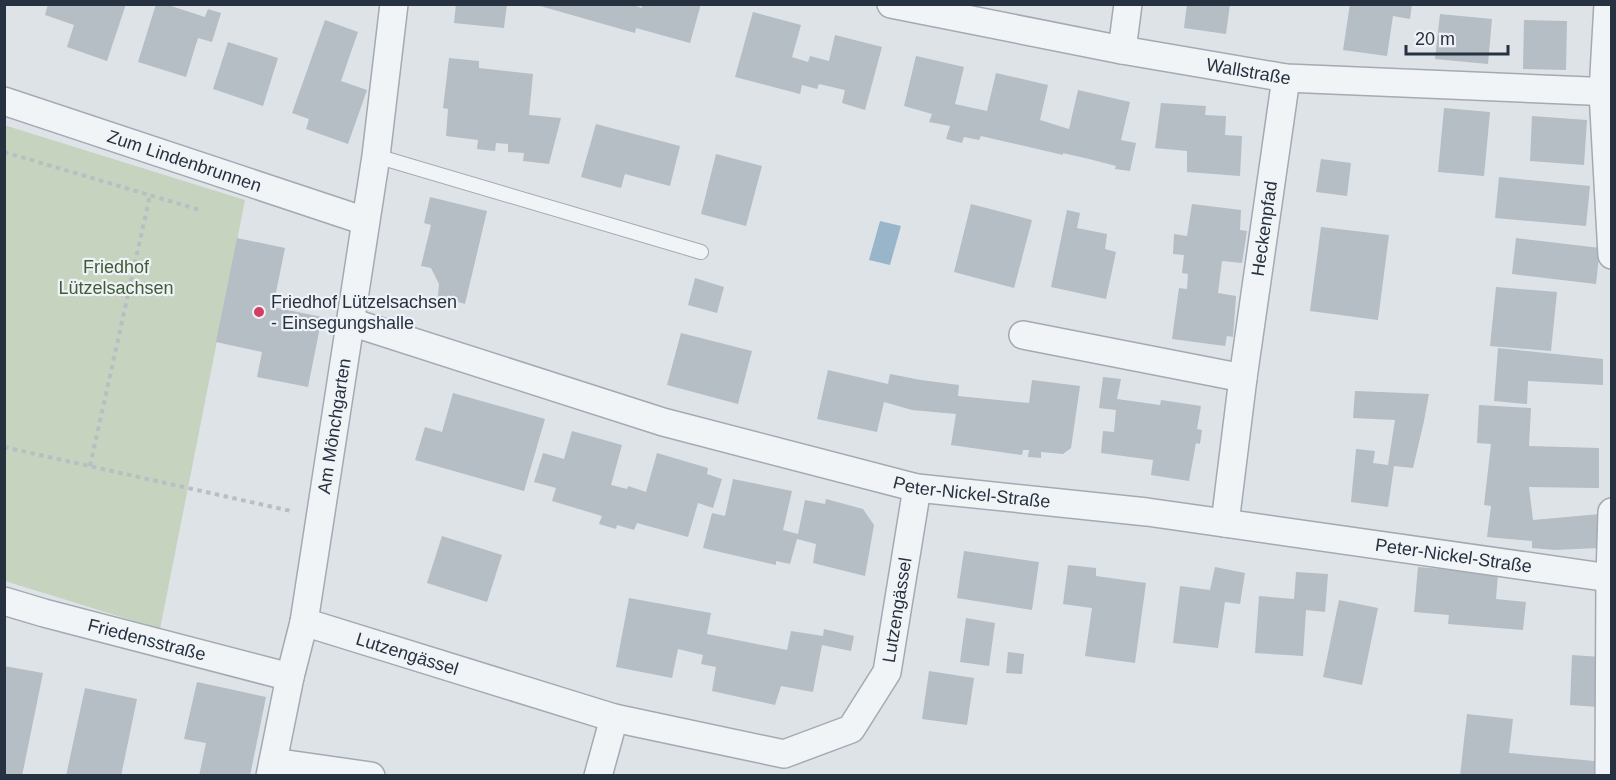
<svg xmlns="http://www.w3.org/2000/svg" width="1616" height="780" font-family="Arial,sans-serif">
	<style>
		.green { fill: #c6d3bf }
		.water { fill: #98b5ca }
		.building { fill: #b5bdc5 }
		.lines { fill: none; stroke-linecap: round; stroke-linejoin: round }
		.service-casing { stroke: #a3aab2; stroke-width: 16 }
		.minor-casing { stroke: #a3aab2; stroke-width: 30 }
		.path { stroke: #b8bec4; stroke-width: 4; stroke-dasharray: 4.5 4.5; stroke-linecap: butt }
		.service { stroke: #f1f4f7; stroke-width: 14 }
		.minor { stroke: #f1f4f7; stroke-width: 27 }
		.poi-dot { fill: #d33e62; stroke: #eef2f6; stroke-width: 2 }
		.labels { text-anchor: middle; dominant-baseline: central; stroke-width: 4.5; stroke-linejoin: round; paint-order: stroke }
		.street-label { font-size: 18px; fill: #273240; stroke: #eef2f6 }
		.park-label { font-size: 18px; fill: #3f5c34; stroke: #eef2f6 }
		.poi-label { font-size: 18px; fill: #273240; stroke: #eef2f6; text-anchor: start }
	</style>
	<rect width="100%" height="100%" fill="#dee3e8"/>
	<polygon class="green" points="4,125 245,200 160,629 5,581"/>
	<polygon class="water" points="880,221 901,226 890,265 869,260"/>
	<g class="building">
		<polygon points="48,4 126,4 107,61 67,47 74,25 45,15"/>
		<polygon points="156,4 165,4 205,17 208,9 221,13 212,42 198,38 186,77 138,62"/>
		<polygon points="456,4 507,4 504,28 454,23"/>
		<polygon points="533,4 630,4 642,8 642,4 701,4 690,43 636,28 635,33"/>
		<polygon points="1187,4 1230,4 1226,34 1184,28"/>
		<polygon points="1350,4 1412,4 1410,19 1393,16 1387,56 1343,50"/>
		<polygon points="753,12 801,25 792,57 808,62 810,56 829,61 835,35 882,47 865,110 842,103 845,90 819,84 817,89 802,85 800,94 735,77"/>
		<polygon points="1440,14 1492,19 1488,64 1435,59"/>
		<polygon points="325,20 358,32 341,81 367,90 348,144 306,129 309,119 292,113"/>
		<polygon points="1524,20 1567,21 1566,70 1523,69"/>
		<polygon points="228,42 278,58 263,106 213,89"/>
		<polygon points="916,56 964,67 955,104 987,111 996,73 1048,85 1040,120 1069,129 1078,90 1130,102 1121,140 1136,143 1130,171 1115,169 1116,166 1089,159 1063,153 1063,155 981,136 979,140 964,137 962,143 946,139 950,126 929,122 932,114 904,106"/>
		<polygon points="449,58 479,61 479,68 533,74 529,115 561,118 549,164 523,161 524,153 508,152 508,144 496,143 495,151 477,149 478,140 446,136 448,109 443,108"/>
		<polygon points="1161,103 1206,106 1205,115 1226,116 1225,135 1242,136 1240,176 1187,172 1187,151 1155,148"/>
		<polygon points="1444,108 1490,112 1484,176 1438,172"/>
		<polygon points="1532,116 1587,120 1584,165 1530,161"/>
		<polygon points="596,124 680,146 670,186 625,174 621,188 581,177"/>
		<polygon points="716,154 762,166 746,226 701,214"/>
		<polygon points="1321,159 1351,163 1347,196 1316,192"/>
		<polygon points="1499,177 1590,186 1586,226 1495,218"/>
		<polygon points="430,197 487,211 465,304 438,296 439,284 431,268 421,266 431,225 424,223"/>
		<polygon points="971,204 1032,220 1014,288 954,272"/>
		<polygon points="1192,204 1241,210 1240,230 1247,231 1242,263 1222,261 1218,293 1236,296 1233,337 1227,336 1225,346 1172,339 1179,288 1187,289 1188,274 1182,273 1184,255 1173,254 1174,234 1187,236"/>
		<polygon points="1067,210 1080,213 1077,228 1107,234 1105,249 1116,252 1106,299 1051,287"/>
		<polygon points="1321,227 1389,235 1378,320 1310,311"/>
		<polygon points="237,238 285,248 273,307 322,317 308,387 257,377 262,352 216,342"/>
		<polygon points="1516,238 1600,248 1596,284 1512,274"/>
		<polygon points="695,278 724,287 717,313 688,305"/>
		<polygon points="1496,287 1557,292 1551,351 1490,346"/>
		<polygon points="681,333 752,351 738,404 667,385"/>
		<polygon points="1498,348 1603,359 1603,385 1528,381 1527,404 1494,401"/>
		<polygon points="828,370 888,384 890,374 921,380 959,385 958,396 1029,403 1032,380 1080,386 1071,448 1063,454 1041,452 1041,458 1028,457 1029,450 1023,450 1022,455 951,445 956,414 912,410 884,402 877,432 817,419"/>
		<polygon points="1103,377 1121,379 1117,399 1160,405 1161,400 1201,406 1197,429 1202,430 1200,444 1196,443 1189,481 1151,475 1153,460 1101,453 1103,431 1114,432 1116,410 1099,408"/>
		<polygon points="1355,391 1429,394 1424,421 1413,468 1394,466 1388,507 1351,502 1356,449 1375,451 1373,463 1388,465 1395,420 1353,418"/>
		<polygon points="453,393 545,419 524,491 415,460 425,427 442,432"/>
		<polygon points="1479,405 1531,408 1529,446 1599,448 1599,488 1529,487 1533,520 1600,514 1599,548 1555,550 1532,548 1532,541 1487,537 1491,506 1484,505 1491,444 1477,443"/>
		<polygon points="572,431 622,445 611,485 627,489 628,486 646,492 657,453 708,468 707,474 722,479 713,508 698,503 688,537 637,523 634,530 617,525 616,529 599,524 602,516 552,501 556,488 534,482 543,453 564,459"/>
		<polygon points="733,479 792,491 783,530 798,534 805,500 825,504 826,499 863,509 874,525 865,576 813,563 816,544 797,539 790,564 776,561 776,565 703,548 712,513 725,516"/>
		<polygon points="442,536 502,555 487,602 427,583"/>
		<polygon points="964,551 1039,562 1032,610 957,598"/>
		<polygon points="1068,565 1096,568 1096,576 1146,583 1135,663 1085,656 1092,608 1063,604"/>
		<polygon points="1215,567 1245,573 1240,604 1225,602 1218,648 1173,643 1180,586 1210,590"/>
		<polygon points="1418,567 1498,574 1496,599 1526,602 1523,630 1448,624 1449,615 1414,612"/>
		<polygon points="1296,572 1328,574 1325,612 1306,610 1303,656 1255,653 1259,596 1294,599"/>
		<polygon points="629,598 711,613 707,634 787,650 791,631 823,636 824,629 854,636 851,651 822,645 813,692 781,686 775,705 712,691 716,667 701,664 703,655 678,649 672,678 616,667"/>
		<polygon points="1339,600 1378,608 1362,685 1323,677"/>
		<polygon points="966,618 995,623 989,666 960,662"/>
		<polygon points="1008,652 1024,654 1022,674 1006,673"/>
		<polygon points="1572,655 1601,657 1599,707 1570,705"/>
		<polygon points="4,666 43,673 22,776 4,776"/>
		<polygon points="929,671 974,678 967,725 922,719"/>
		<polygon points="197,682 266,697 250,776 199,776 206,743 184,739"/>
		<polygon points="85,688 137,699 121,776 66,776"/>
		<polygon points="1467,714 1513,719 1509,753 1605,762 1604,776 1460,776"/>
	</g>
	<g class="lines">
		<g class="service-casing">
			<polyline id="service" points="376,156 701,252"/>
		</g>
		<g class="minor-casing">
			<g id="minor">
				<path id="s1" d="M891 4 1122 50 1286 78 1612 92"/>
				<polyline points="1608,4 1603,92 1612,255"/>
				<polyline points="1122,50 1128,4"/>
				<path id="s2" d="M4 101 365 221"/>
				<path id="s3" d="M351 322 663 422 917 488 1147 512 1610 578"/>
				<polyline points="1023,335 1243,378"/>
				<path id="s4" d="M1225 523 1243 378 1286 78"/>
				<path id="s5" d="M4 601 44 613 290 677"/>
				<path id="s6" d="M304 622 614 718 784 754 851 729 887 672 917 488"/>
				<polyline points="273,762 371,776"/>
				<path id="s7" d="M270 776 290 677 304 622 376 156 394 4"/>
				<polyline points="598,776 614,718"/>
				<polyline points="1609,776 1610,578 1612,512"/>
			</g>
		</g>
		<g class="path">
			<polyline points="4,152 200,210"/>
			<polyline points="4,447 291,511"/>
			<polyline points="90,466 150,195"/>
		</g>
		<use href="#service" class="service"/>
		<use href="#minor" class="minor"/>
	</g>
	<circle class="poi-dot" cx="259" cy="312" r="6"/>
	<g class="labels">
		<g class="street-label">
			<text stroke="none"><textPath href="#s1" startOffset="364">Wallstraße</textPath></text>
			<text stroke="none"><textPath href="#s2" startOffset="190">Zum Lindenbrunnen</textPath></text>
			<text stroke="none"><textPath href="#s4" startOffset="297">Heckenpfad</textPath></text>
			<text stroke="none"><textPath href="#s7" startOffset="356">Am Mönchgarten</textPath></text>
			<text stroke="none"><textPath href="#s3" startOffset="645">Peter-Nickel-Straße</textPath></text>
			<text stroke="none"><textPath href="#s3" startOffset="1131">Peter-Nickel-Straße</textPath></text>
			<text stroke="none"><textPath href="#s6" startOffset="700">Lutzengässel</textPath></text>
			<text stroke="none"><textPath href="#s5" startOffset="148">Friedensstraße</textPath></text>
			<text stroke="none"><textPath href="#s6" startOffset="108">Lutzengässel</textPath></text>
		</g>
		<g class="park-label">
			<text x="116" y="267">Friedhof<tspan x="116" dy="21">Lützelsachsen</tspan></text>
		</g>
		<g class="poi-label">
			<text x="271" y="302">Friedhof Lützelsachsen<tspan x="271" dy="21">- Einsegungshalle</tspan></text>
		</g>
	</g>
	<rect width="1616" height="780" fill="none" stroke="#273240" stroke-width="12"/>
	<path d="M1406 45v9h102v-9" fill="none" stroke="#273240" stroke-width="3"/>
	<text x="1415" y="45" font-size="18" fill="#273240" stroke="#eef2f6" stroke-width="4.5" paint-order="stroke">20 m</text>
</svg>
